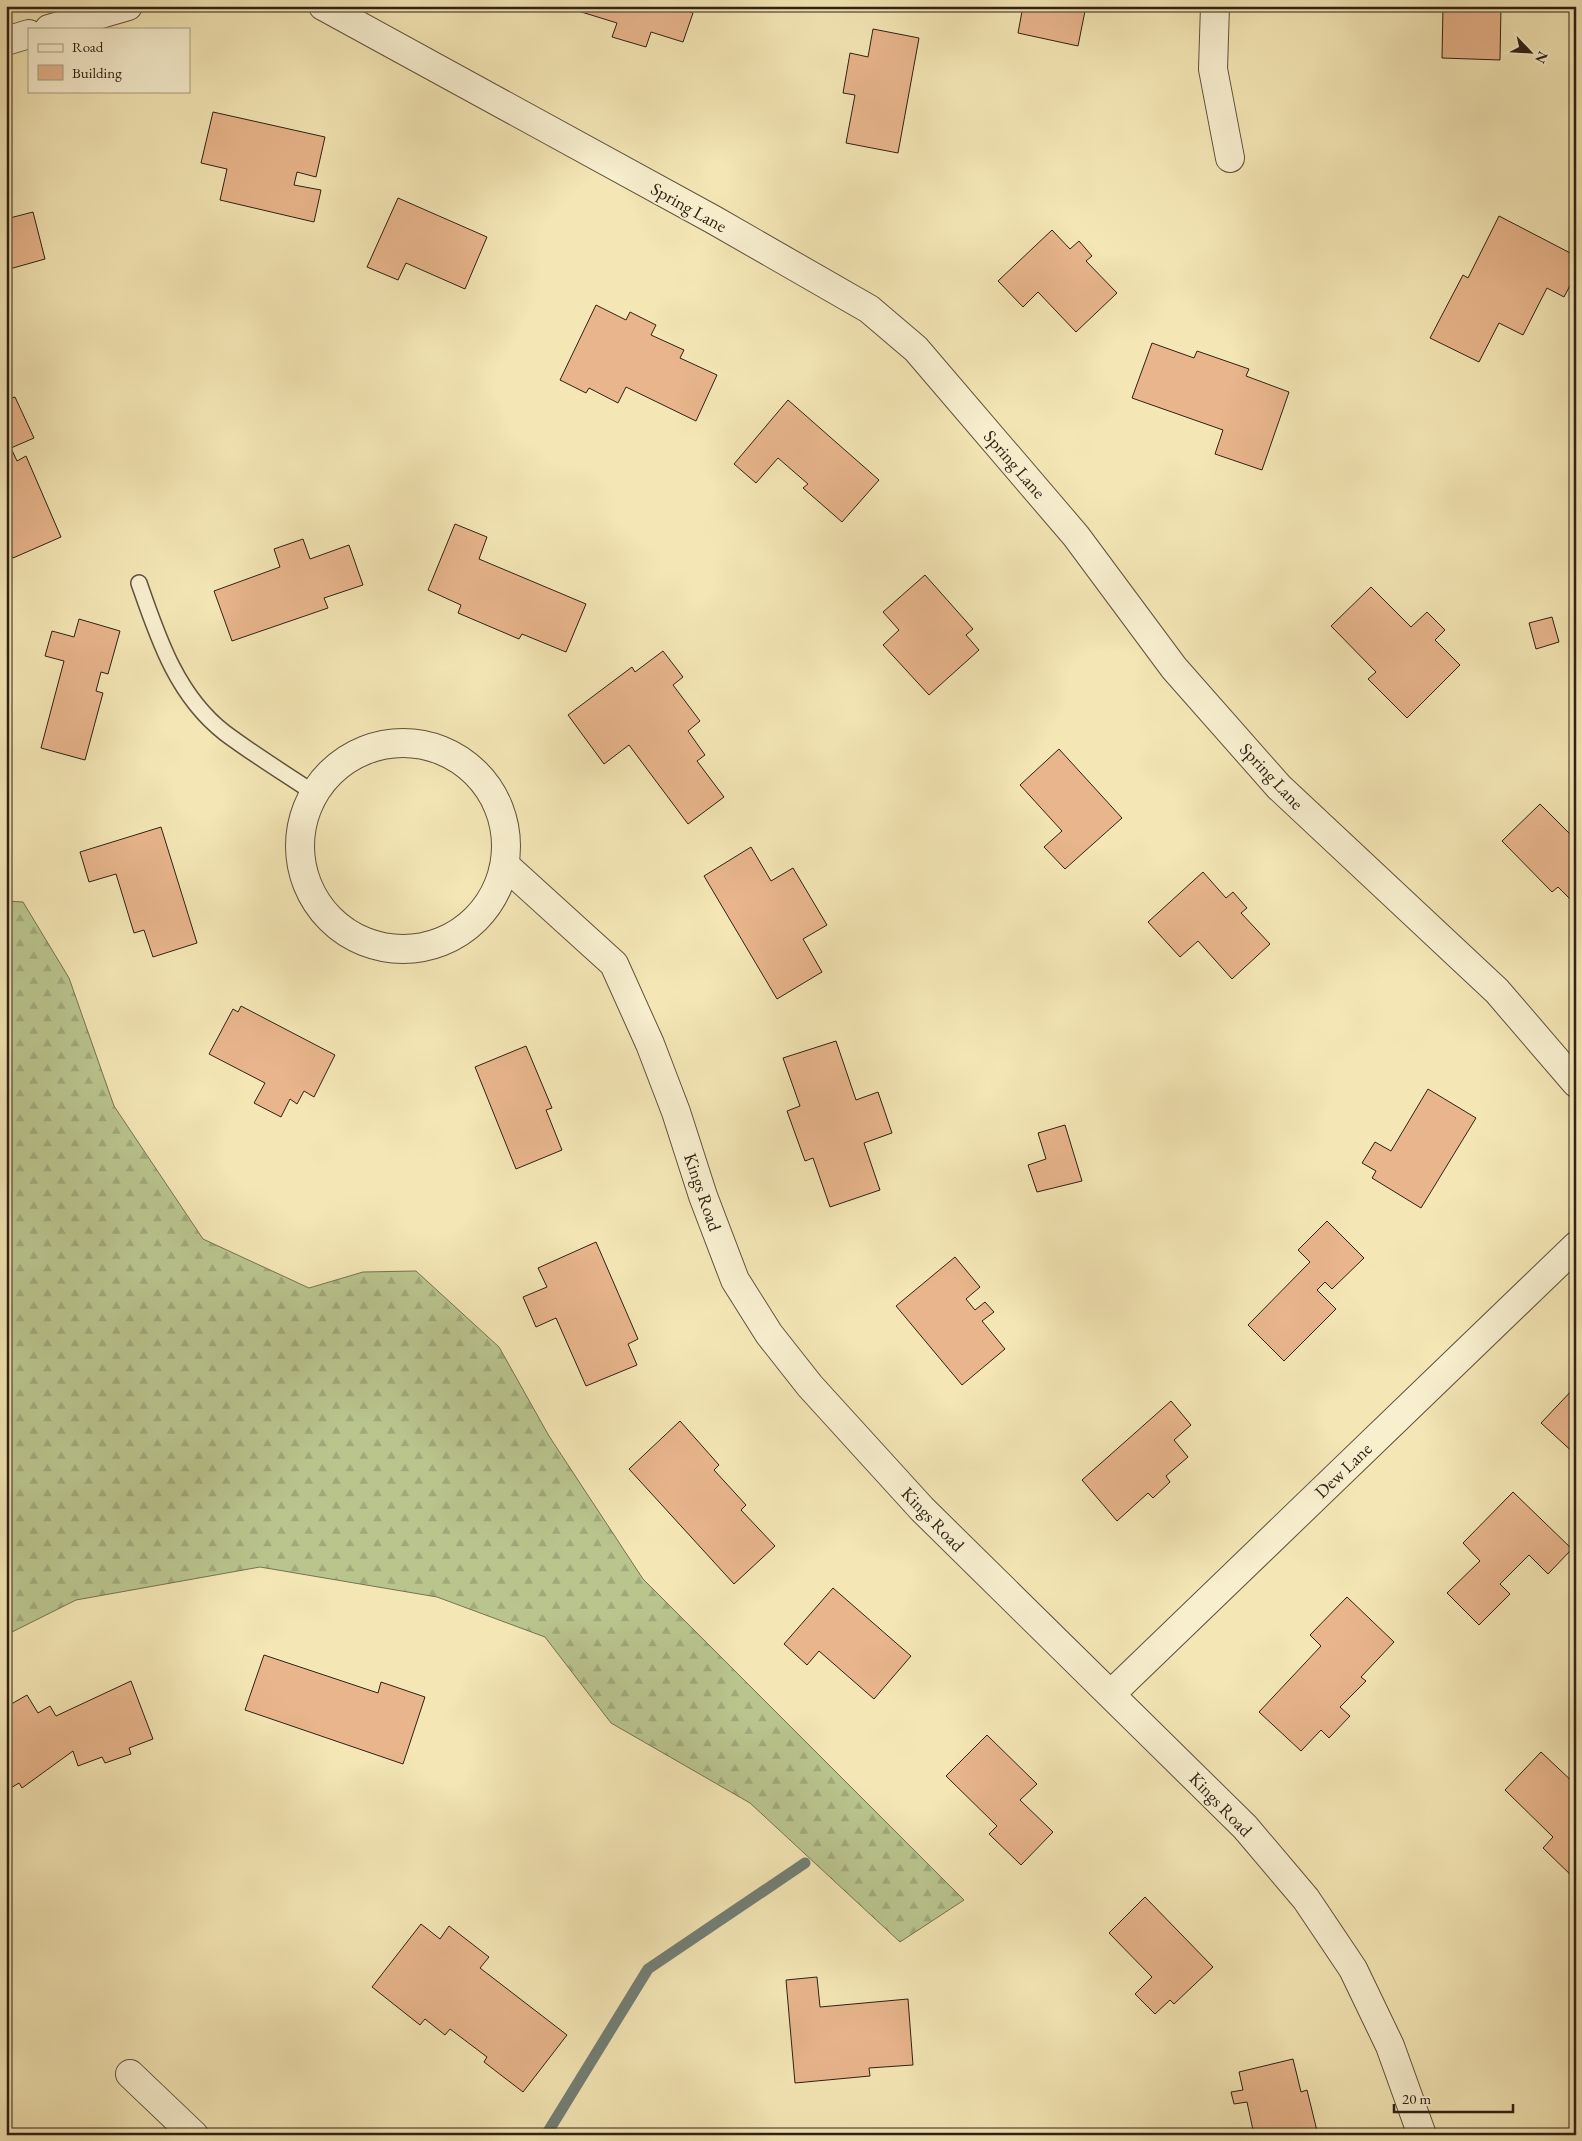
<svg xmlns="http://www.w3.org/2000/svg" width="1582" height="2141" font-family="'EB Garamond',serif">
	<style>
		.forest { fill: url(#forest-firs); stroke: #747351 }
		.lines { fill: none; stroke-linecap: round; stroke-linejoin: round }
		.stream { stroke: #727f76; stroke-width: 11 }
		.building { fill: #e8b58c; stroke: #2f2114 }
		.service-casing { stroke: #60523c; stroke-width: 18 }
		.minor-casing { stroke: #60523c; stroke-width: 30 }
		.service { stroke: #f8efcf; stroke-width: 15 }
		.minor { stroke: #f8efcf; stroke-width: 28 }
		.labels { text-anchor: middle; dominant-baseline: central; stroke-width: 4; stroke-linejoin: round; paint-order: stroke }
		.street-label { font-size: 18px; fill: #2f2114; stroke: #f8efcf }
	</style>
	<defs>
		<pattern id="forest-firs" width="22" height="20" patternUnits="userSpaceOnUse" patternTransform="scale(1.25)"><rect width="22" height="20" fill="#bac58e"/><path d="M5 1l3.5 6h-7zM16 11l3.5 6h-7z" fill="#a0a97a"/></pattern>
	</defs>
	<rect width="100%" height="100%" fill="#f4e6b5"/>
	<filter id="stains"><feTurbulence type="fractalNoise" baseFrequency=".004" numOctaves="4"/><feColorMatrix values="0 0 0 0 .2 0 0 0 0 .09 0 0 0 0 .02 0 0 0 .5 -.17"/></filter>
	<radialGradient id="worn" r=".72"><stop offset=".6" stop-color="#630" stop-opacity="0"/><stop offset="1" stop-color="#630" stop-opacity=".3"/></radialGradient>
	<polygon class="forest" points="6,901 23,902 69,978 114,1106 203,1239 309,1288 363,1272 416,1271 499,1347 549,1436 643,1579 964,1900 900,1942 750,1803 611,1723 545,1637 437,1597 260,1567 76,1600 6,1635"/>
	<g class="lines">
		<polyline class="stream" points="546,2135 648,1969 805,1863"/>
	</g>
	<g class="building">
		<polygon points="576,6 672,6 693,13 683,42 651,32 646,47 612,37 617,23 575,10"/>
		<polygon points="1023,6 1086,6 1078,46 1018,33"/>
		<polygon points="1443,6 1501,6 1500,60 1442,58"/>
		<polygon points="873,29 919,38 898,153 846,143 855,95 843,93 850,53 868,57"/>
		<polygon points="213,112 325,137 316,177 297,172 294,185 321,190 314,222 220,200 227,169 201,163"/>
		<polygon points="398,198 487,237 465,289 406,263 398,280 367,267"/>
		<polygon points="33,212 45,259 6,270 6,219"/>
		<polygon points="1499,216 1576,256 1576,274 1564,297 1547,288 1523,335 1499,323 1479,362 1430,338 1463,275 1468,278"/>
		<polygon points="1052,230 1070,249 1079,241 1092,256 1086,261 1117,293 1076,332 1038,292 1023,307 998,281"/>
		<polygon points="596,305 626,320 630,312 656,325 651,335 684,350 680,358 717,375 696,421 626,387 618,403 589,388 586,393 560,380"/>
		<polygon points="1152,343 1194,358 1197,351 1249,369 1246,376 1289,392 1262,470 1215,454 1223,430 1132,398"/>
		<polygon points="15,397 34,438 11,448 17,461 26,456 61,537 13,558 6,542 6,400"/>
		<polygon points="788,400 879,480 842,522 803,488 808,484 778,458 756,483 734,464"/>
		<polygon points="455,524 487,537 479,559 586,604 566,652 522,634 519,639 458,613 461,605 428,590"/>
		<polygon points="303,539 310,559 349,545 363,585 324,598 328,608 232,641 214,591 280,567 274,549"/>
		<polygon points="925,575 973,629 966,635 979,650 929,695 883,645 899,630 883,612"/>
		<polygon points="1371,587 1411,627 1427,612 1445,630 1435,640 1460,665 1407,718 1368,679 1376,672 1331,626"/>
		<polygon points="1552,617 1559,642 1536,649 1529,623"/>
		<polygon points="79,619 120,631 108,674 101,672 96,691 103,693 85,760 41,748 64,661 45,656 52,631 74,637"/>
		<polygon points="663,651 683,677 673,685 700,721 688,731 705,755 697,761 724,797 688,824 629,745 604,764 568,715 632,667 635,672"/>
		<polygon points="1059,749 1122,818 1065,869 1044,847 1062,831 1020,785"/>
		<polygon points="1540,804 1576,840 1576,905 1558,887 1552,892 1502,841"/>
		<polygon points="161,827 197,943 153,957 144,930 134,933 116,874 89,882 80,852"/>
		<polygon points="751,847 771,881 793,868 827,925 803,939 822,972 777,999 704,876"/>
		<polygon points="1203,872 1226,898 1233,892 1247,908 1241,913 1270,944 1232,979 1198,941 1180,957 1148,922"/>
		<polygon points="241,1006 335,1055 314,1097 304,1091 297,1104 290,1099 281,1117 254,1103 265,1083 209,1054 233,1009 238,1012"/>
		<polygon points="836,1041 856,1100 878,1092 892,1133 864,1143 880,1190 830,1207 813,1158 805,1161 787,1111 800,1106 783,1058"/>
		<polygon points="526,1046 552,1108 546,1110 562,1150 516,1169 475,1067"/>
		<polygon points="1428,1089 1476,1118 1421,1208 1372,1178 1376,1171 1362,1163 1375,1142 1391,1151"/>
		<polygon points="1065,1125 1082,1181 1037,1192 1028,1165 1046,1159 1038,1133"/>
		<polygon points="1327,1221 1364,1258 1332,1289 1325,1282 1317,1290 1336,1309 1284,1361 1248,1325 1310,1262 1298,1250"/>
		<polygon points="596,1242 638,1339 628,1344 637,1365 586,1386 556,1318 536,1327 523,1297 547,1287 538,1268"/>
		<polygon points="955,1257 980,1287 966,1299 975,1310 985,1302 994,1312 982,1321 1005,1349 962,1385 896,1306"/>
		<polygon points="1576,1386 1576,1455 1541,1423"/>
		<polygon points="1171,1401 1191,1425 1174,1440 1188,1457 1166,1476 1170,1482 1153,1498 1148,1493 1117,1521 1082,1480"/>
		<polygon points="680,1421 719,1465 714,1470 746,1505 741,1510 775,1546 734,1584 629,1469"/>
		<polygon points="1513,1492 1572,1549 1548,1574 1529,1555 1500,1584 1510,1594 1479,1625 1447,1593 1480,1561 1463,1543"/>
		<polygon points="833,1588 911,1656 874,1699 819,1651 807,1665 784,1644"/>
		<polygon points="1347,1597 1394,1642 1361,1677 1366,1681 1340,1707 1350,1716 1329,1738 1321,1730 1301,1751 1259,1712 1321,1646 1310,1635"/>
		<polygon points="264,1655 378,1693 381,1682 425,1697 403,1764 245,1710"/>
		<polygon points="131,1681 153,1739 129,1748 131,1754 105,1763 102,1757 78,1766 73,1751 22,1788 19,1783 6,1791 6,1707 27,1695 38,1713 50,1706 56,1716"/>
		<polygon points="987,1735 1037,1784 1020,1800 1053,1832 1021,1865 989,1834 997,1826 946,1776"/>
		<polygon points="1541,1752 1576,1785 1576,1880 1543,1848 1553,1837 1505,1790"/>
		<polygon points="1145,1897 1213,1967 1174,2004 1170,2000 1155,2014 1135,1994 1152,1977 1109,1933"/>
		<polygon points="421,1924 440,1939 449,1926 489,1957 480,1968 567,2035 523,2092 484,2062 487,2057 450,2029 445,2035 425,2019 420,2025 372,1987"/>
		<polygon points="817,1977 820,2007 908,1999 913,2065 869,2068 870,2076 795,2083 786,1980"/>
		<polygon points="1293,2059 1301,2092 1307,2090 1318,2135 1238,2135 1238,2133 1253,2130 1247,2102 1234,2104 1231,2092 1243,2090 1239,2072"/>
	</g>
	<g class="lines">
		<g class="service-casing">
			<path id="service" d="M139 583C158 638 177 696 225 733 253 754 284 773 314 793"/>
		</g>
		<g class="minor-casing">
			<g id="minor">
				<polyline points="323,6 714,220 869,309 916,349 1076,536 1174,668 1279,787 1497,991 1576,1083"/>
				<polyline points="1215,6 1213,69 1230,158"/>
				<polyline points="49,29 128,6"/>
				<polyline points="6,41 29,34"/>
				<circle cx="403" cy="846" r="103"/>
				<polyline points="505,865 614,964 650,1044 676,1112 703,1196 735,1280 769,1334 810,1386 922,1509 1245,1827 1306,1899 1353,1969 1390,2046 1422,2135"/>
				<polyline points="1111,1694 1576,1246"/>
				<polyline points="130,2074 194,2135"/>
			</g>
		</g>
		<use href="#service" class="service"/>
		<use href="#minor" class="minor"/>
	</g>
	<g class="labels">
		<g class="street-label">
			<text transform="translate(689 207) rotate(29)">Spring Lane</text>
			<text transform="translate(1015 464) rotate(49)">Spring Lane</text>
			<text transform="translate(1272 776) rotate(47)">Spring Lane</text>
			<text transform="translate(703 1192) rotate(71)">Kings Road</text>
			<text transform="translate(1343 1470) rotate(-44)">Dew Lane</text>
			<text transform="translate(933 1519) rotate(46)">Kings Road</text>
			<text transform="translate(1221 1804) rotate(46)">Kings Road</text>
		</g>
	</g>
	<rect width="1582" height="2141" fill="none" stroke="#f4e6b5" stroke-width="25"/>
	<rect x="8" y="8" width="1567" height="2126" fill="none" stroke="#2f2114" stroke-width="2.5"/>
	<rect x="12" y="12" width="1557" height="2116" fill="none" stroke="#2f2114"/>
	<rect x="28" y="28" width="162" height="65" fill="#f8efcf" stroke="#a89d84"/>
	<rect x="38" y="44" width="25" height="8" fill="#f8efcf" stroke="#a89d84"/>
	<text x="72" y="52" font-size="15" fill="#2f2114">Road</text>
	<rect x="38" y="65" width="25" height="15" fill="#e8b58c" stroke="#a89d84"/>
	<text x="72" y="78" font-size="15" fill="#2f2114">Building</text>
	<g transform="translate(1530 52) rotate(115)" stroke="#f8efcf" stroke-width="4" paint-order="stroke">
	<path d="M0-4L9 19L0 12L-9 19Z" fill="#2f2114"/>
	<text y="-8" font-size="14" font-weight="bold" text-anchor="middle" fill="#2f2114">N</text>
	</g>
	<path d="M1394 2104v8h119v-8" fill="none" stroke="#2f2114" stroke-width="2.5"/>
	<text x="1402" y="2104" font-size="15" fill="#2f2114" stroke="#f8efcf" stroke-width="4" paint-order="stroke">20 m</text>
	<rect width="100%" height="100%" filter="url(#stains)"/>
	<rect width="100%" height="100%" fill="url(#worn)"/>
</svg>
